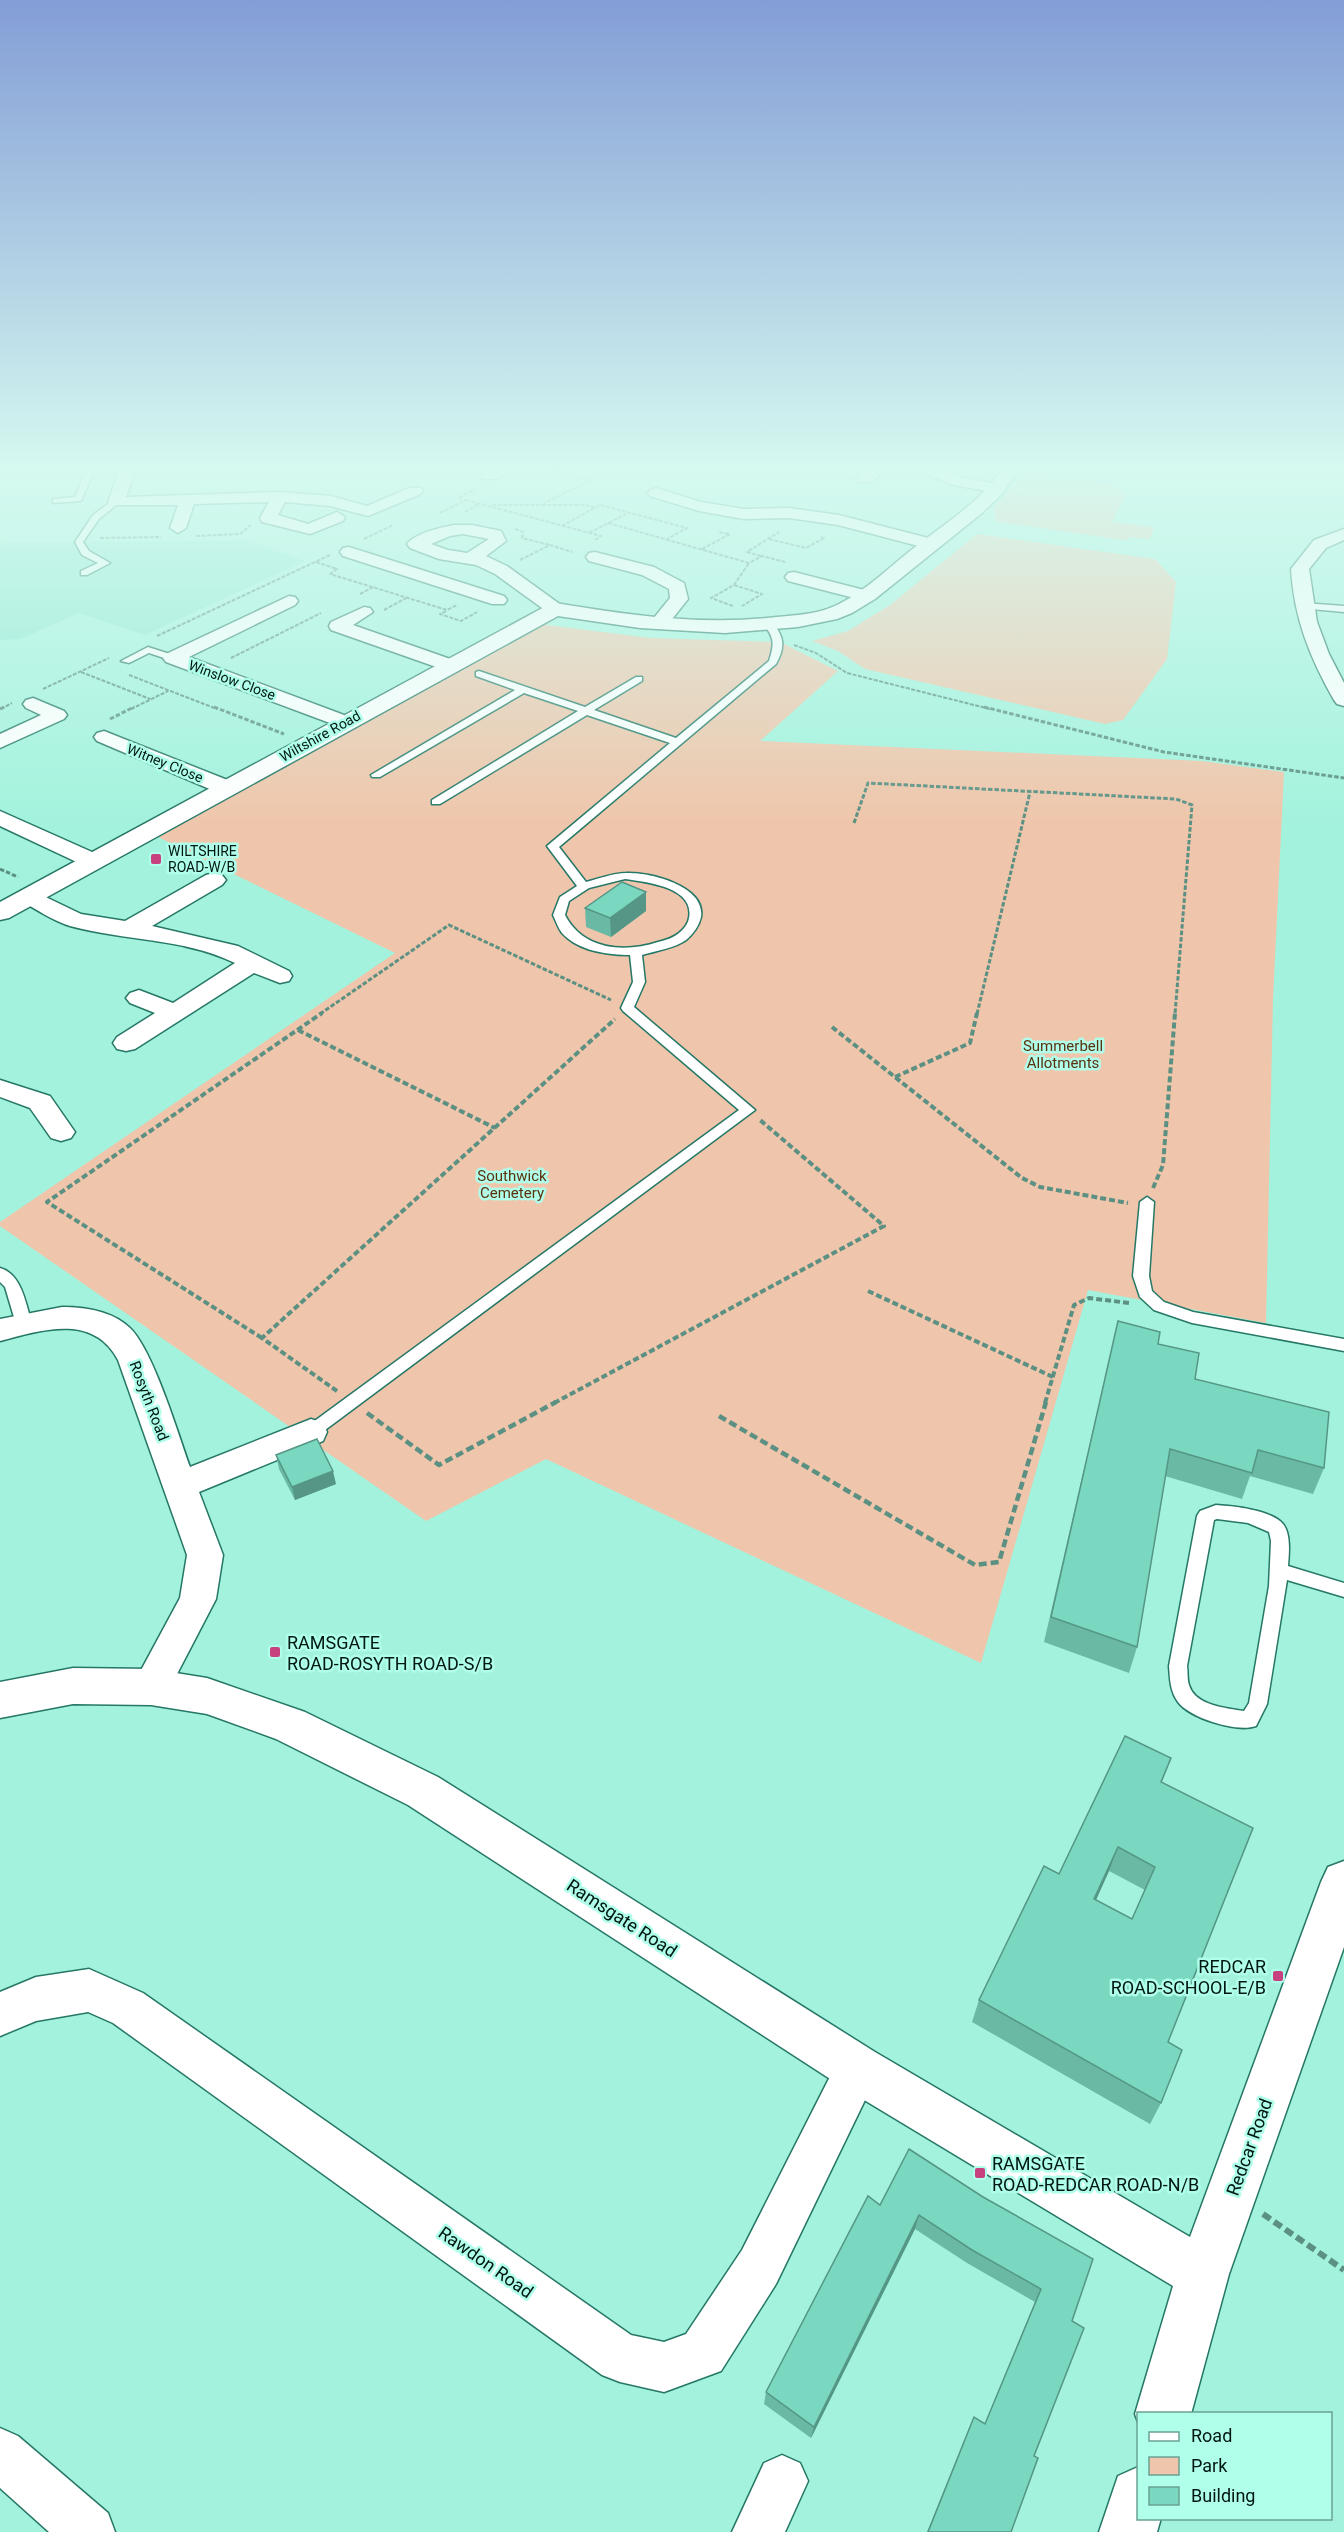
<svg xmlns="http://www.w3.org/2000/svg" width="1344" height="2532" font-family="Roboto,sans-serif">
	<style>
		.built { fill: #8ee8d2 }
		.green { fill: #efc6ab }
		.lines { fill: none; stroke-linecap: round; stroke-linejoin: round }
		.service-casing { stroke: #257766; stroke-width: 3 }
		.minor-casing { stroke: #257766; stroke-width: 3 }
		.tertiary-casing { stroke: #257766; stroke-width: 3 }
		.path-far4 { stroke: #5b9082; stroke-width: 2; stroke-dasharray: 4 1.5; stroke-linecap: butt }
		.path-far3 { stroke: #5b9082; stroke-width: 3; stroke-dasharray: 4.5 2; stroke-linecap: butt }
		.path-far2 { stroke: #5b9082; stroke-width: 4; stroke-dasharray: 6 3; stroke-linecap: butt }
		.path-far1 { stroke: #5b9082; stroke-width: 4.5; stroke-dasharray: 8 4; stroke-linecap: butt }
		.path { stroke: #5b9082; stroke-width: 6; stroke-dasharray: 9 4.5; stroke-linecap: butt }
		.service { fill: #fff; fill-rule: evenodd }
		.minor { fill: #fff; fill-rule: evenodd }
		.tertiary { fill: #fff; fill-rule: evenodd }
		.wall { fill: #69b9a5; fill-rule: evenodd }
		.shaded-wall { fill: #559686 }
		.building { fill: #7ad7c0; stroke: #559686; stroke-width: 1.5; fill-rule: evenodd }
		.poi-dot { fill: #c8417f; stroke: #b0ffea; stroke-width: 2 }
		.labels { text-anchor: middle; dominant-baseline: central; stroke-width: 5; stroke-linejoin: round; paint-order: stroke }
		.far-street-label { font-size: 14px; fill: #011712; stroke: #b0ffea }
		.far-poi-label { font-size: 14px; fill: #011712; stroke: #b0ffea; text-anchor: start }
		.park-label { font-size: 15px; fill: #5a310f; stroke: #b0ffea }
		.street-label { font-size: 15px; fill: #011712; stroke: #b0ffea }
		.near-poi-label { font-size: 18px; fill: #011712; stroke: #b0ffea; text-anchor: start }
		.near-street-label { font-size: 18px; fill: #011712; stroke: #b0ffea }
	</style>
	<rect width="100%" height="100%" fill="#a3f2dd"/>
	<polygon class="built" points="247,541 305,561 145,635 79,613 20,639 0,640 0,543"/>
	<g class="green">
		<polygon points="1026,472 1108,483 1126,493 1112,522 1154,527 1150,539 1130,537 1127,540 1109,538 995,521 994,507"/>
		<polygon points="977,534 1155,559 1176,582 1167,659 1123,720 1105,724 865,669 838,651 812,641 848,631 890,605"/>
		<polygon points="539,624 650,638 780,642 838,671 760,741 1202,761 1284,772 1273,999 1266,1323 1088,1290 981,1663 546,1459 426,1521 0,1226 0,1222 395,953 154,835"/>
	</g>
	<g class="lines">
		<g class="service-casing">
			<g id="service">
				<polygon points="87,468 95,468 81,501 53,503 53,499 75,497"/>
				<polygon points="113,500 120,502 99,519 83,542 89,551 110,563 87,575 81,575 81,571 98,563 82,555 75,542 93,515"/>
				<polygon points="1303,603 1344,606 1344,612 1300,608 1298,606"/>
				<path d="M766 623H772C785 636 785 648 776 664L559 847 586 882C598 879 613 873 626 873 650 872 706 886 701 917 699 926 693 934 686 940 675 948 656 951 642 955L645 982 634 1007 755 1110 317 1436 311 1438 305 1436 303 1432 305 1428 739 1110 623 1011 621 1008 633 982 630 955C608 955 578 951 562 933 558 928 556 921 553 915L560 897 577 886 547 846 670 743 587 715 440 804H432V800L578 711 524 693 380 777H372L371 775 515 690 476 676V672L479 671 585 707 636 677H642V681L594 710 676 738 769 661C774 645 775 638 764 625ZM625 879C646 882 695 887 689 918 688 924 684 929 679 933 673 938 666 940 658 942 624 953 583 950 565 915L569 901 589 888Z"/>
				<polygon points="148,647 176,656 178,658 173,661 149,653 129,663 121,661"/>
				<polygon points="1147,1197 1154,1202 1149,1276 1152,1291 1164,1302 1193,1312 1344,1339 1344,1351 1192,1323 1154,1310 1140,1297 1133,1276 1140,1202"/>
				<path d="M0 1268C22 1274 26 1305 32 1324L29 1328H19L16 1324 5 1287 0 1282Z"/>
				<path d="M1216 1505C1233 1506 1272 1510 1283 1524 1291 1534 1289 1553 1288 1566L1344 1583V1597L1287 1580 1267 1704 1256 1726C1237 1733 1190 1718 1178 1702 1170 1691 1170 1679 1169 1666L1197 1516 1200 1511ZM1217 1519 1248 1523 1269 1532 1271 1541 1269 1586 1249 1703 1244 1711C1227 1708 1195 1706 1189 1685 1187 1679 1188 1672 1187 1666L1214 1520Z"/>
			</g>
		</g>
		<g class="minor-casing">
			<g id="minor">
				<polygon points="120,468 136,468 126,497 280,492 331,496 367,506 409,488 421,488 423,491 421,494 368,516 330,506 285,502 278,515 308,524 337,512 345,517 343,521 310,534 262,522 260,518 269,502 194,504 186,528 178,533 170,528 178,505 110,505 108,502"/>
				<polygon points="494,468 517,468 494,479 482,479 480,476"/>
				<polygon points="870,468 890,468 870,482 858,482 856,479"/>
				<polygon points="917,468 940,468 964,478 1003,485 1005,488 997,493 954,485 919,471"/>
				<polygon points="656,488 701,502 744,509 789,508 839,515 936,540 939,544 936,548 930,549 838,525 789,518 744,519 699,511 650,496 648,493 650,490"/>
				<path d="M454 525H472L501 531 506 541 486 556 507 566 561 605 564 609 561 613H549L495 574 476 565 439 559 410 548 407 544C417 532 440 528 454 525ZM463 534 489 539 467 553 448 550 431 544 450 536Z"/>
				<path d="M1344 529V540L1326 548 1309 569 1317 622 1329 654 1344 683V706L1337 704 1334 700C1310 658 1294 618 1291 569L1314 540Z"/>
				<polygon points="349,547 504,596 507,600 504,604 492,604 343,556 340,552 343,548"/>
				<polygon points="595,552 654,567 684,583 688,599 665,628 651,628 649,624 670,598 669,589 642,575 589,561 586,557 589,553"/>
				<polygon points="794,572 872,592 875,596 872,600 866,601 788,581 785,577 788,573"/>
				<polygon points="289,596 295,597 298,601 295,605 189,657 352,718 355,722 352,726 338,726 166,662 163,658 166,654"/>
				<polygon points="364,607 370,608 373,612 353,625 456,661 459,665 456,669 442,669 331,630 329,626 331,622"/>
				<polygon points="33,698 64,711 67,715 64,719 0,748 0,734 41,715 26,708 23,704 26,700"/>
				<polygon points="104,731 235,783 238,788 235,793 227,794 219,793 97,741 94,737 97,733"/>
				<polygon points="0,811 101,856 104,861 101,866 93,868 85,866 0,826"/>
				<path d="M214 873 222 875 226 880 222 885 152 926 238 946 289 971 292 976 289 981 280 983 254 973 135 1049 126 1051 117 1049 113 1043 117 1037 155 1013 130 1003 126 998 130 993 139 990 173 1003 235 963C184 938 124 941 70 926 53 921 36 909 21 901L17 896 21 891 29 889 81 914 125 921 206 875Z"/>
				<polygon points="0,1080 50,1096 75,1132 71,1138 61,1141 51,1138 30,1108 0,1097"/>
				<path d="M62 1307C86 1307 112 1311 130 1328 153 1350 178 1434 190 1467L311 1419 323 1423 327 1432 323 1441 199 1492 223 1555 216 1599 164 1699 151 1703 138 1699 132 1687 180 1598 187 1555 118 1360C93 1313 42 1330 0 1341V1319Z"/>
				<polygon points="89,1969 143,1993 631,2335 664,2342 686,2334 742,2250 842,2053 858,2047 874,2053 880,2069 776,2284 721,2371 664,2392 620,2382 602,2375 113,2023 88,2012 36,2021 0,2036 0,1992 36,1977"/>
				<polygon points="0,2428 18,2436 108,2513 115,2532 49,2532 0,2488"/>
				<polygon points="782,2455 800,2463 808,2481 785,2532 732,2532 764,2463"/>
			</g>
		</g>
		<g class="tertiary-casing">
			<g id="tertiary">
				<path d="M1003 468H1020L1002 494 982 513 875 599 852 613 837 619 798 627 725 633 640 628 558 616 9 918 0 920V902L548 605 555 603C629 615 702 626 777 617 798 615 820 614 839 604 869 589 892 564 919 544 949 521 982 500 1003 468Z"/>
				<polygon points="73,1668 151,1669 207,1678 305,1712 438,1777 875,2052 1190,2237 1321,1882 1328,1867 1344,1861 1344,1947 1229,2274 1191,2414 1138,2414 1138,2422 1135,2414 1173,2286 841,2086 408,1805 276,1739 207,1714 151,1705 73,1704 0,1718 0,1682"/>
				<polygon points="1138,2467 1138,2518 1161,2518 1157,2532 1099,2532 1118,2476"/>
			</g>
		</g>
		<g class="path-far4">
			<polyline points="542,468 590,481 544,503"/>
			<polyline points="585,479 606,468"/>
			<polyline points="466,500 601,536 595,540"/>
			<polyline points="492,505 586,505 597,508"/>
			<polyline points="465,512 479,504"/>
			<polyline points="440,513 466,500 458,498 476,489"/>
			<polyline points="608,523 749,563 762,556 785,562"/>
			<polyline points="562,526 600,505 687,528 667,539"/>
			<polyline points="515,529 523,532 522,538 550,545"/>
			<polyline points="589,533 628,513"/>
			<polyline points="196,536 240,534 251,525"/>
			<polyline points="100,538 161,537"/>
			<polyline points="364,539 393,525"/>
			<polyline points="769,539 806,548 824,538 821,537"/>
			<polyline points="702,549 730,534 718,532"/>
			<polyline points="761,556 747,552 779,532"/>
			<polyline points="520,560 550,545 572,552"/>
			<polyline points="316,562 337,569 330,574 447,610 457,605"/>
			<polyline points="734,585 762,594 742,606"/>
			<polyline points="360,594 375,586"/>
			<polyline points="733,606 711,598 734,585 749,563"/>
			<polyline points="384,610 408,597"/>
			<polyline points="446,611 440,614 461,621 477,612"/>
			<polyline points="157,636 330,555"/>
			<polyline points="794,645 816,653 847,673 990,709"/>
			<polyline points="231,658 321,613"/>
			<polyline points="81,672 150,699"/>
			<polyline points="129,675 217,709"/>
			<polyline points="43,689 109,658"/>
			<polyline points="1,709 12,703"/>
			<polyline points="131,709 168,691"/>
		</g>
		<g class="path-far3">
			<polyline points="214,707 284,734"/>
			<polyline points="984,707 1164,752 1344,778"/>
			<polyline points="0,709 4,707"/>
			<polyline points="110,719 134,707"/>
			<polyline points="854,823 868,783 1176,799 1192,805 1175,1014"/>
			<polyline points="0,869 18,877"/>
			<polyline points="320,1014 449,925 611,1000"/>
			<polyline points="977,1014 1030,792"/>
		</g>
		<g class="path-far2">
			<polyline points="832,1027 1022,1178 1040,1187 1128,1203"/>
			<polyline points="298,1030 495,1128"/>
			<polyline points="895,1077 970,1043 977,1013"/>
			<polyline points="1153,1188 1163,1165 1175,1013"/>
			<polyline points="868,1291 1053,1377"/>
			<polyline points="262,1338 47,1202 322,1013"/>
			<polyline points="337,1391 262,1338 615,1019"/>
			<polyline points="554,1403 884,1226 760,1120"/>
			<polyline points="1045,1403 1074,1305 1089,1298 1129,1303"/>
		</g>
		<g class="path-far1">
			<polyline points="367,1413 439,1465 556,1402"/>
			<polyline points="719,1416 975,1565 999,1562 1046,1402"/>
		</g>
		<polyline class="path" points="1263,2214 1344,2270"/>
		<use href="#service" class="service"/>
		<use href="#minor" class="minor"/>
		<use href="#tertiary" class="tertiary"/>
	</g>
	<g class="wall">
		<polygon points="585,908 646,911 611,937 586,927"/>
		<polygon points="1118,1321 1158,1344 1195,1379 1324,1468 1313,1494 1250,1476 1242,1499 1165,1476 1137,1647 1129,1673 1044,1642"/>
		<polygon points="276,1455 336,1484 295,1500 279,1469"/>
		<path d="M1171 1758 1162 1782 1168 2042 1161 2103 1150 2124 972 2022 979 2000 1059 1874ZM1109 1871 1145 1890 1132 1919 1096 1900Z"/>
		<polygon points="909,2149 1072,2321 1034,2456 1011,2532 927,2532 969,2428 974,2417 985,2424 1035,2302 967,2263 915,2229 811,2438 764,2404 766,2392 880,2205"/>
	</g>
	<g class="shaded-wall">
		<polygon points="646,892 646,911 611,937 610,918"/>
		<polygon points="333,1471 336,1484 295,1500 292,1487"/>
		<polygon points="1118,1847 1109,1871 1086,1922 1094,1899"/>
		<polygon points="919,2215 915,2229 811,2438 814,2427"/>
	</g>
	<g class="building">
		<polygon points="622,882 646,892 610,918 585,908"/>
		<polygon points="1118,1321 1160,1332 1158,1344 1199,1353 1195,1379 1329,1412 1324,1468 1258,1450 1252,1473 1170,1449 1137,1647 1051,1617"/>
		<polygon points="317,1439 333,1471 292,1487 276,1455"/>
		<path d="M1125 1736 1171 1758 1161 1782 1253 1828 1168 2042 1182 2050 1161 2103 979 2000 1044 1866 1059 1874ZM1118 1847 1155 1867 1132 1919 1094 1899Z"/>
		<polygon points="909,2149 983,2197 1093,2259 1072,2321 1084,2328 1034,2456 1038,2458 1011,2532 928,2532 974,2417 985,2424 1041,2289 972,2250 919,2215 814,2427 766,2392 868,2196 880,2205"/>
	</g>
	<linearGradient id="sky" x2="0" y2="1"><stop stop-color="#839dd6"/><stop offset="0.57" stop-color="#d6f9f0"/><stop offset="1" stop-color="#d6f9f0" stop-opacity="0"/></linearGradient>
	<rect width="1344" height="823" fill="url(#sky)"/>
	<g class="poi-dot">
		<rect x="150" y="853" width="12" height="12" rx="3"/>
		<rect x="269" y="1646" width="12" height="12" rx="3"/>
		<rect x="1272" y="1970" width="12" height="12" rx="3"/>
		<rect x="974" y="2167" width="12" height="12" rx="3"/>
	</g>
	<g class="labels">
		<g class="far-street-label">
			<text transform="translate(232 680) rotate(20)">Winslow Close</text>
			<text transform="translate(320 736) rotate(-29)">Wiltshire Road</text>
			<text transform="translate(165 763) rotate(22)">Witney Close</text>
		</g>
		<g class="far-poi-label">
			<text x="168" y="851">WILTSHIRE<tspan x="168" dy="16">ROAD-W/B</tspan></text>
		</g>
		<g class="park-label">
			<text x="1063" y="1046">Summerbell<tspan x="1063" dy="17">Allotments</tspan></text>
			<text x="512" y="1176">Southwick<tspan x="512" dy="17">Cemetery</tspan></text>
		</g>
		<g class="street-label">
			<text transform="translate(149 1401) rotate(69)">Rosyth Road</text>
		</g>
		<g class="near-poi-label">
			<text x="287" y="1642">RAMSGATE<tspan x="287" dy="21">ROAD-ROSYTH ROAD-S/B</tspan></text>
			<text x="1266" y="1966" text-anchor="end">REDCAR<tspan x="1266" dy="21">ROAD-SCHOOL-E/B</tspan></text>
			<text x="992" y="2163">RAMSGATE<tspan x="992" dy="21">ROAD-REDCAR ROAD-N/B</tspan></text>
		</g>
		<g class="near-street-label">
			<text transform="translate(622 1918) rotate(33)">Ramsgate Road</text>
			<text transform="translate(1249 2147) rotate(-70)">Redcar Road</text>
			<text transform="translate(486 2262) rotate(35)">Rawdon Road</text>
		</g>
	</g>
	<rect x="1137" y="2412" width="195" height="108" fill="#b0ffea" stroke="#6aa294" stroke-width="1.5"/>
	<rect x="1149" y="2432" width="30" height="9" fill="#ffffff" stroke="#6aa294" stroke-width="1.5"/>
	<text x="1191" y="2442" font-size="18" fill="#011712">Road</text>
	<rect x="1149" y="2457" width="30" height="18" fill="#efc6ab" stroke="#6aa294" stroke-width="1.5"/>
	<text x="1191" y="2472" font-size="18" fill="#011712">Park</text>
	<rect x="1149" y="2487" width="30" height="18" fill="#7ad7c0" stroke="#6aa294" stroke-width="1.5"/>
	<text x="1191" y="2502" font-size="18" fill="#011712">Building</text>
</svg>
